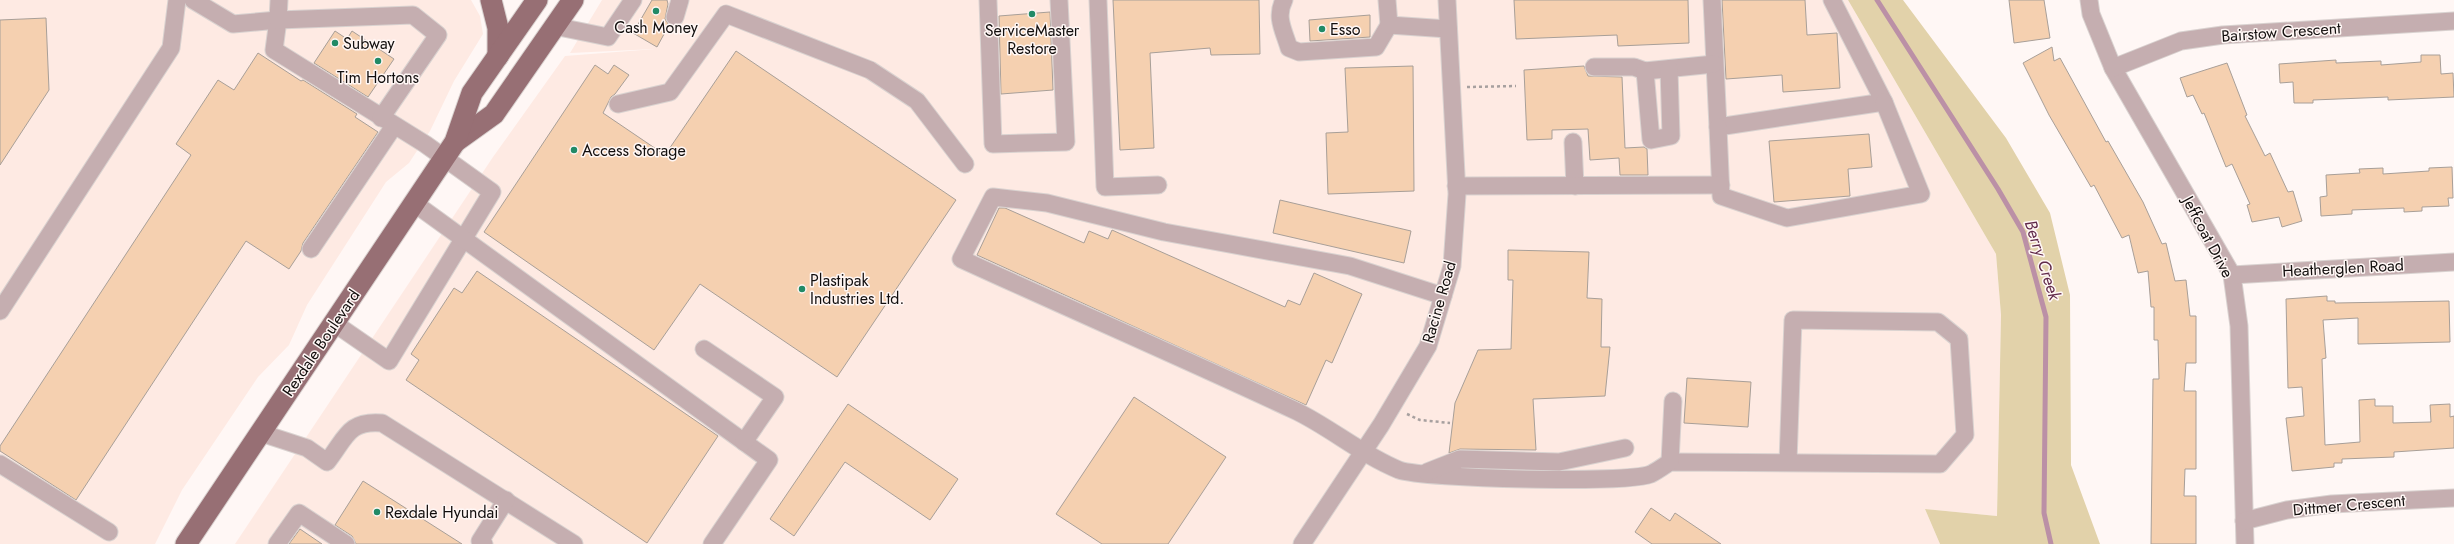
<svg xmlns="http://www.w3.org/2000/svg" width="2454" height="544" font-family="Jost,sans-serif">
	<style>
		.built { fill: #feeae3 }
		.green { fill: #e2d2aa }
		.lines { fill: none; stroke-linecap: round; stroke-linejoin: round }
		.stream { stroke: #bb90a6; stroke-width: 5 }
		.building { fill: #f5d0b0; stroke: #a89f98 }
		.minor-casing { stroke: #d9d2d0; stroke-width: 19 }
		.major-casing { stroke: #d9d2d0; stroke-width: 23 }
		.path { stroke: #a7a09f; stroke-width: 2.5; stroke-dasharray: 3 3; stroke-linecap: butt }
		.minor { stroke: #c5aeb0; stroke-width: 17 }
		.major { stroke: #976f74; stroke-width: 21 }
		.poi-dot { fill: #218a66; stroke: #fff7f5; stroke-width: 1.5 }
		.labels { text-anchor: middle; dominant-baseline: central; stroke-width: 3; stroke-linejoin: round; paint-order: stroke }
		.poi-label { font-size: 16px; fill: #120e0d; stroke: #fff7f5; text-anchor: start }
		.street-label { font-size: 16px; fill: #120e0d; stroke: #fff7f5 }
		.water-label { font-size: 17px; font-style: italic; fill: #612a4a; stroke: #fff7f5 }
	</style>
	<rect width="100%" height="100%" fill="#fff7f5"/>
	<g class="built">
		<polygon points="0,0 471,0 480,16 483,34 454,81 430,131 409,163 386,182 307,305 289,345 258,377 182,490 155,544 0,544"/>
		<polygon points="602,0 1848,0 1996,254 2001,315 1997,516 1925,509 1940,544 235,544 493,157 565,56 655,49 570,53"/>
	</g>
	<polygon class="green" points="1848,0 1903,0 2006,138 2050,213 2070,295 2071,465 2100,544 1940,544 1925,509 1997,516 2001,315 1996,254"/>
	<g class="lines">
		<polyline class="stream" points="1877,0 1998,189 2023,232 2046,317 2044,513 2051,544"/>
	</g>
	<g class="building">
		<polygon points="652,0 667,0 668,4 665,19 669,25 657,47 633,33"/>
		<polygon points="1113,0 1259,0 1260,54 1211,55 1210,48 1150,53 1154,148 1120,150"/>
		<polygon points="1514,0 1688,0 1689,43 1618,46 1617,35 1516,39"/>
		<polygon points="1722,0 1805,0 1807,35 1837,33 1840,88 1783,92 1782,75 1726,79"/>
		<polygon points="2009,0 2044,0 2050,38 2014,43"/>
		<polygon points="1050,12 1053,90 1001,94 999,16"/>
		<polygon points="1370,15 1370,37 1310,41 1309,20"/>
		<polygon points="46,18 49,90 0,165 0,20"/>
		<polygon points="335,31 347,39 352,31 394,59 368,97 314,63"/>
		<polygon points="2052,47 2054,61 2060,58 2106,142 2108,141 2143,202 2162,244 2166,243 2175,281 2186,280 2190,316 2196,316 2196,363 2186,363 2184,391 2196,391 2196,469 2185,469 2184,496 2196,496 2196,544 2151,544 2153,379 2159,379 2158,340 2154,340 2154,307 2151,307 2148,271 2138,273 2129,235 2122,238 2094,185 2091,187 2049,115 2023,63"/>
		<polygon points="736,51 956,200 837,377 700,284 654,350 484,232 595,65 608,74 614,65 629,75 615,94 611,97 603,113 665,155"/>
		<polygon points="258,53 301,81 303,80 357,114 355,117 378,132 303,243 301,251 289,269 246,241 76,500 0,451 0,446 191,155 176,144 218,80 234,90"/>
		<polygon points="2421,55 2440,55 2441,74 2453,73 2454,97 2388,100 2388,97 2313,100 2313,103 2294,103 2293,82 2280,83 2279,64 2336,60 2336,63 2381,61 2381,65 2421,62"/>
		<polygon points="2227,63 2247,115 2245,116 2265,156 2270,153 2288,192 2293,191 2302,221 2282,227 2279,217 2252,222 2247,205 2250,204 2232,164 2226,167 2204,113 2202,114 2193,95 2187,97 2180,78"/>
		<polygon points="1413,66 1414,191 1328,194 1326,133 1348,132 1345,68"/>
		<polygon points="1584,66 1588,76 1622,77 1625,148 1644,147 1647,149 1648,175 1620,175 1619,158 1590,160 1588,129 1552,130 1552,139 1527,140 1524,70"/>
		<polygon points="1869,134 1872,167 1848,169 1850,196 1774,202 1769,141"/>
		<polygon points="2452,167 2453,198 2448,198 2449,206 2422,207 2422,211 2404,212 2404,208 2352,210 2352,214 2321,216 2320,197 2327,196 2326,175 2360,173 2359,169 2383,168 2383,174 2429,171 2429,168"/>
		<polygon points="1280,200 1411,231 1404,263 1273,233"/>
		<polygon points="999,208 1005,208 1084,243 1089,231 1108,239 1112,230 1285,307 1288,300 1300,305 1314,273 1362,294 1332,363 1326,360 1306,405 977,255"/>
		<polygon points="1508,250 1589,252 1587,298 1602,299 1601,347 1610,347 1605,396 1533,399 1536,450 1460,449 1449,453 1455,403 1478,350 1511,349 1513,280 1508,280"/>
		<polygon points="477,271 718,436 647,543 406,380 419,360 411,354 454,288 462,293"/>
		<polygon points="2327,296 2327,301 2335,301 2335,303 2449,301 2450,342 2358,344 2358,318 2323,320 2326,358 2322,359 2325,445 2360,442 2359,400 2375,399 2375,406 2393,406 2393,423 2431,422 2430,405 2450,404 2450,417 2454,416 2454,448 2394,452 2394,457 2342,459 2342,463 2334,463 2334,467 2292,471 2286,418 2304,416 2302,387 2288,388 2286,299"/>
		<polygon points="1687,378 1751,382 1748,427 1684,423"/>
		<polygon points="1134,397 1226,457 1168,544 1102,544 1056,514"/>
		<polygon points="848,404 958,479 930,520 845,462 794,536 770,519"/>
		<polygon points="363,481 462,544 356,544 352,536 335,525"/>
		<polygon points="1651,508 1670,521 1675,513 1721,544 1652,544 1635,532"/>
		<polygon points="300,529 322,544 289,544"/>
	</g>
	<g class="lines">
		<g class="minor-casing">
			<g id="minor">
				<polyline points="193,0 233,24 278,20 274,50 425,144 492,192 389,361 334,323"/>
				<polyline points="279,0 278,20 413,15 438,35 381,118"/>
				<polyline points="988,0 993,144 1066,142 1059,0"/>
				<polyline points="1098,0 1105,187 1158,185"/>
				<path d="M1284 0C1275 17 1284 31 1289 48L1299 52 1376 47 1389 25"/>
				<polyline points="1387,0 1389,25 1448,29"/>
				<polyline points="1712,0 1718,127 1884,102 1832,0"/>
				<polyline points="2089,0 2091,14 2113,68 2232,275 2239,326 2245,544"/>
				<polyline points="675,17 680,0"/>
				<polyline points="554,26 608,37 633,0"/>
				<polyline points="1594,67 1634,67 1645,71 1714,64"/>
				<polyline points="2113,68 2181,41 2223,35 2454,21"/>
				<polyline points="1645,71 1651,140 1671,136 1669,69"/>
				<polyline points="618,104 670,92 726,14 870,70 917,101 965,164"/>
				<polyline points="1718,127 1721,196 1787,218 1921,194 1884,102"/>
				<polyline points="1573,142 1575,186"/>
				<polyline points="1456,186 1721,185"/>
				<polyline points="414,203 769,460 712,544"/>
				<polyline points="311,249 394,126"/>
				<polyline points="2232,275 2454,262"/>
				<path d="M1443 296 1350 266 1164 232 1047 203 993 197 961 259C1072 310 1185 359 1296 411 1331 428 1362 455 1399 470 1425 479 1626 484 1651 474 1657 471 1664 466 1670 462L1940 464 1965 435 1959 339 1938 322 1793 320 1788 462"/>
				<polyline points="0,311 171,48 177,0"/>
				<polyline points="704,349 775,397 744,442"/>
				<path d="M261 433 307 448 327 462C346 438 348 420 382 423L574 544"/>
				<polyline points="1670,462 1673,401"/>
				<polyline points="0,464 109,532"/>
				<polyline points="1427,472 1460,459 1559,462 1625,448"/>
				<polyline points="2244,521 2287,510 2332,504 2454,498"/>
				<polyline points="277,544 299,513 346,544"/>
				<polyline points="484,544 480,541 506,500"/>
				<polyline points="1302,544 1381,425 1428,346 1452,266 1457,194 1447,0"/>
			</g>
		</g>
		<g class="major-casing">
			<g id="major">
				<polyline points="491,0 498,28 498,56"/>
				<polyline points="455,142 494,114 573,0"/>
				<polyline points="186,544 455,142 472,93 537,0"/>
			</g>
		</g>
		<g class="path">
			<polyline points="1467,87 1516,86"/>
			<polyline points="1407,414 1420,420 1450,423"/>
		</g>
		<use href="#minor" class="minor"/>
		<use href="#major" class="major"/>
	</g>
	<g class="poi-dot">
		<circle cx="656" cy="11" r="4"/>
		<circle cx="1032" cy="14" r="4"/>
		<circle cx="1322" cy="29" r="4"/>
		<circle cx="335" cy="43" r="4"/>
		<circle cx="378" cy="61" r="4"/>
		<circle cx="574" cy="150" r="4"/>
		<circle cx="802" cy="289" r="4"/>
		<circle cx="377" cy="512" r="4"/>
	</g>
	<g class="labels">
		<g class="poi-label">
			<text x="656" y="27" text-anchor="middle">Cash Money</text>
			<text x="1330" y="29">Esso</text>
			<text x="1032" y="30" text-anchor="middle">ServiceMaster<tspan x="1032" dy="18">Restore</tspan></text>
			<text x="343" y="43">Subway</text>
			<text x="378" y="77" text-anchor="middle">Tim Hortons</text>
			<text x="582" y="150">Access Storage</text>
			<text x="810" y="280">Plastipak<tspan x="810" dy="18">Industries Ltd.</tspan></text>
			<text x="385" y="512">Rexdale Hyundai</text>
		</g>
		<g class="street-label">
			<text transform="translate(2281 32) rotate(-4)">Bairstow Crescent</text>
			<text transform="translate(2208 237) rotate(62)">Jeffcoat Drive</text>
			<text transform="translate(2343 268) rotate(-3)">Heatherglen Road</text>
			<text transform="translate(1439 302) rotate(-74)">Racine Road</text>
			<text transform="translate(321 343) rotate(-56)">Rexdale Boulevard</text>
			<text transform="translate(2349 505) rotate(-5)">Dittmer Crescent</text>
		</g>
		<g class="water-label">
			<text transform="translate(2043 260) rotate(72)">Berry Creek</text>
		</g>
	</g>
</svg>
